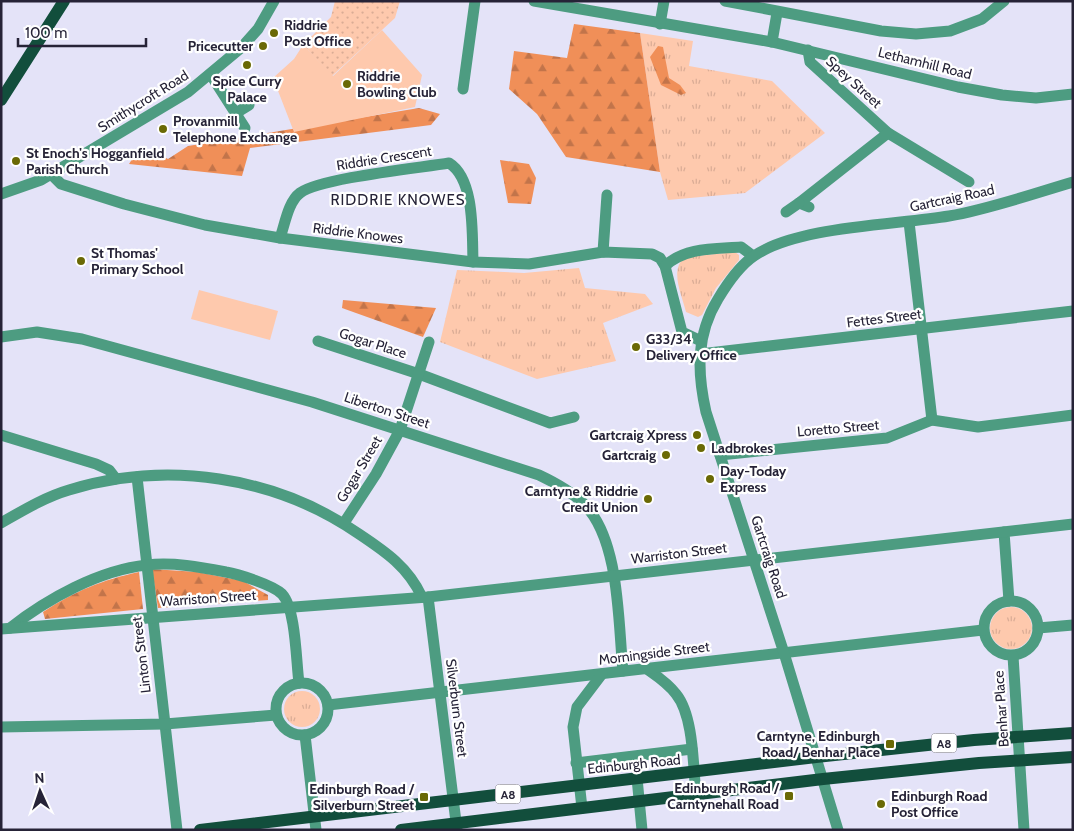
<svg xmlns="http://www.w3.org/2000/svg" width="1074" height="831" font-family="Cabin,sans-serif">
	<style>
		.grass { fill: url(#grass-tufts) }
		.forest { fill: url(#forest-firs) }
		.park { fill: url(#park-dots) }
		.garden { fill: #fec9ad }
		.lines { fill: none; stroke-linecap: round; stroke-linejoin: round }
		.minor { stroke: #4d9c81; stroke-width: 11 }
		.major { stroke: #124e3c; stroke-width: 12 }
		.poi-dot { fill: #6a6905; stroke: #fff; stroke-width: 2 }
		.labels { text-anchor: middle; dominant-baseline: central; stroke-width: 4.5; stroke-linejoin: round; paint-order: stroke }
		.shield { fill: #fff; stroke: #676573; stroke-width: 1 }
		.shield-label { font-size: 12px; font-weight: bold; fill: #262337 }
		.poi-label { font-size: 14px; font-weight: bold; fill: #262337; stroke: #fff; text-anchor: start }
		.street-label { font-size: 14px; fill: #262337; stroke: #fff }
		.neighbourhood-label { font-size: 15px; letter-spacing: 1px; fill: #262337; stroke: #fff }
	</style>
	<defs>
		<pattern id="grass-tufts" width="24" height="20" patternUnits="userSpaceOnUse" patternTransform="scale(1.25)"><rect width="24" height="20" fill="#fec9ad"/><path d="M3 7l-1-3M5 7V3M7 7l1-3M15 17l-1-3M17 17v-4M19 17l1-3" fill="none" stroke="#daac95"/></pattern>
		<pattern id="forest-firs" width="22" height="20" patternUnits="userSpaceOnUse" patternTransform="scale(1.25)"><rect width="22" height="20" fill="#f08f58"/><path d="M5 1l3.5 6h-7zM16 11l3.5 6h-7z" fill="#c2744a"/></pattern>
		<pattern id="park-dots" width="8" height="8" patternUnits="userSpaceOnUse" patternTransform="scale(1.25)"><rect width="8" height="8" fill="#fec9ad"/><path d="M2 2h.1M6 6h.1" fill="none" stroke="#daac95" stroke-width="1.8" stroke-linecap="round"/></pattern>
	</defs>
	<rect width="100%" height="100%" fill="#e4e3f8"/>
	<g class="grass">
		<polygon points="640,33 693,41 689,66 772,81 825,133 745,193 668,200 660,172"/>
		<path d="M735 252 739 255V260L716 288 702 315 698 317 686 312C682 295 669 270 685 257Z"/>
		<polygon points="579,268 585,288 645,294 653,304 603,323 616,361 537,379 440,342 457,270 524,273"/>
		<circle cx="1011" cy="628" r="21"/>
		<circle cx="302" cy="709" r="18"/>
	</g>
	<g class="forest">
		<polygon points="574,24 640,33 660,172 566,157 537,114 509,89 514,51 567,58"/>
		<polygon points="658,46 663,47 669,78 680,85 686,93 681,95 661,85 650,57"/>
		<polygon points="419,108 440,114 431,125 250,148 242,176 129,164 136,153 155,152 168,159 188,146"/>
		<polygon points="500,160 529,164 536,178 531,204 508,203"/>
		<polygon points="343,300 436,308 423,337 342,308"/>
		<polygon points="152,569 197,572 243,581 268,595 268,600 158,608"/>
		<path d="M139 572 143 609 45 619 43 612C75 591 102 580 139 572Z"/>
	</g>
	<polygon class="park" points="335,1 400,1 395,18 332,76 303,45 331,17"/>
	<g class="garden">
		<polygon points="335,27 346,38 328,56 317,45"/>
		<polygon points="382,30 422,75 415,107 294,132 273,78 294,59 303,45 333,76"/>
		<polygon points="199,290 278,311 270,340 191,319"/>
	</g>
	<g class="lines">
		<g class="minor">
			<polyline points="534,1 772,42 958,87 1002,95 1036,98 1073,94"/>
			<polyline points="725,1 881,31 916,34 950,31 982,19 1004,1"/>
			<polyline points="660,24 664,1"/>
			<polyline points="772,42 777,13"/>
			<polyline points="808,50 810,62 888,133 969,182"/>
			<polyline points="211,75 245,128"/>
			<polyline points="463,89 475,1"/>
			<polyline points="236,113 249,105"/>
			<polyline points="51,174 61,184 124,204 205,225 280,238 473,262 529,264 603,252 652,254 660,258 665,266 682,332 701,341"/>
			<polyline points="1,194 41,180 188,92 242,47 258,29 274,1"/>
			<polyline points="809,207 799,203 888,133"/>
			<polyline points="786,212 799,203"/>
			<polyline points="909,222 932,420"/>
			<path d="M280 238C285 224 288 202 300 193 320 178 419 168 449 163 475 179 472 234 473 262"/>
			<polyline points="603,252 607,195"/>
			<path d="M665 266C685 247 715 249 741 247L753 256"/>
			<path d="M1 337 37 332 82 339 312 402 539 475C556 483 571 491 584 504 620 540 618 622 623 671"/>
			<polyline points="318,341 419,374 550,423 574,417"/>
			<polyline points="700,354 1073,311"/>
			<polyline points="1,435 96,464 109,470 116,479"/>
			<polyline points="720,455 887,438 932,420 978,427 1073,415"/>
			<polyline points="137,477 177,830"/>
			<path d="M1 523C22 511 45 497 69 490 167 460 275 476 359 534 386 552 408 567 422 597"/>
			<polyline points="344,523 376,474 400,430 429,342"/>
			<polyline points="1004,532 1009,601"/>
			<polyline points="428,597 457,830"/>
			<circle cx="1011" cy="628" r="27"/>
			<path d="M10 628C47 599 99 570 147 565 173 562 200 567 226 572 238 574 273 585 282 594 296 609 296 661 299 683"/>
			<polyline points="1038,628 1073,625"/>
			<polyline points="1,629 428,597 1073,524"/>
			<polyline points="1013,656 1024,830"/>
			<path d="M647 669C657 676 668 683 676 694 694 716 693 767 696 795"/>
			<circle cx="302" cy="709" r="26"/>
			<polyline points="328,705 983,630"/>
			<polyline points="1,727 165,724 276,715"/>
			<polyline points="305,735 316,830"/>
			<polyline points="576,763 692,749"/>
			<polyline points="637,778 642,830"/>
			<polyline points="582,808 573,727 577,707 602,674"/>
			<path d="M838 830 784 653 706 412C697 372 696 335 718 299 727 284 739 266 754 256 797 226 896 225 949 216 990 209 1032 194 1073 182"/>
		</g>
		<g class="major">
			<polyline points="1,100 64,1"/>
			<polyline points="200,830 816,757 974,740 1073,733"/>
			<polyline points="401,830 823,779 979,763 1073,757"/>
		</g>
	</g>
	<g class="poi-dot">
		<circle cx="274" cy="33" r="5"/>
		<circle cx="263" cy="46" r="5"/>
		<circle cx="247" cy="65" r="5"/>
		<circle cx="347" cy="84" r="5"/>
		<circle cx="163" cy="129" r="5"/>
		<circle cx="16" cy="161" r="5"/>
		<circle cx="81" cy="261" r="5"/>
		<circle cx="636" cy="347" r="5"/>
		<circle cx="697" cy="435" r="5"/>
		<circle cx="701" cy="448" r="5"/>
		<circle cx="666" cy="455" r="5"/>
		<circle cx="710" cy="479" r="5"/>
		<circle cx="648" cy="499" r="5"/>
		<rect x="885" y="739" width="10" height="10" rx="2.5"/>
		<rect x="784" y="791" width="10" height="10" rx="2.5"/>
		<rect x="419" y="792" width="10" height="10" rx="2.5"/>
		<circle cx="881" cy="804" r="5"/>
	</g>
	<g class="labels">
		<g class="shield">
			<rect x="931.5" y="733.5" width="25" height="19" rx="4"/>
			<rect x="495.5" y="784.5" width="25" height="19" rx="4"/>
		</g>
		<g class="shield-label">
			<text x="944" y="743">A8</text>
			<text x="508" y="794">A8</text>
		</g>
		<g class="poi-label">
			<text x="284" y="25">Riddrie<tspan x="284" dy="16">Post Office</tspan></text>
			<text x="253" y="46" text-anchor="end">Pricecutter</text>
			<text x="357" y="76">Riddrie<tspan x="357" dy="16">Bowling Club</tspan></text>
			<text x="247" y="81" text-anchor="middle">Spice Curry<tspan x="247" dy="16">Palace</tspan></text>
			<text x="173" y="121">Provanmill<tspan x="173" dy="16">Telephone Exchange</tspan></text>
			<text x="26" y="153">St Enoch's Hogganfield<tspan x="26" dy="16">Parish Church</tspan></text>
			<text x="91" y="253">St Thomas'<tspan x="91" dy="16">Primary School</tspan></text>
			<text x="646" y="339">G33/34<tspan x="646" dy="16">Delivery Office</tspan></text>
			<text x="687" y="435" text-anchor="end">Gartcraig Xpress</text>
			<text x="711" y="448">Ladbrokes</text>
			<text x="656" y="455" text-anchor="end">Gartcraig</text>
			<text x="720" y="471">Day-Today<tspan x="720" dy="16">Express</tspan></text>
			<text x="638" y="491" text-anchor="end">Carntyne &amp; Riddrie<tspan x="638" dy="16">Credit Union</tspan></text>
			<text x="880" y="736" text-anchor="end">Carntyne, Edinburgh<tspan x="880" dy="16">Road/ Benhar Place</tspan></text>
			<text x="779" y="788" text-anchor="end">Edinburgh Road /<tspan x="779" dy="16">Carntynehall Road</tspan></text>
			<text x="414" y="789" text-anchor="end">Edinburgh Road /<tspan x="414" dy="16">Silverburn Street</tspan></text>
			<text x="891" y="796">Edinburgh Road<tspan x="891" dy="16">Post Office</tspan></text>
		</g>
		<g class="street-label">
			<text transform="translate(925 63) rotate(14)">Lethamhill Road</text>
			<text transform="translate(854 82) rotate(42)">Spey Street</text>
			<text transform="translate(143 101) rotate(-32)">Smithycroft Road</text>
			<text transform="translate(384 158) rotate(-9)">Riddrie Crescent</text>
			<text transform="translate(952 198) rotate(-12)">Gartcraig Road</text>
			<text transform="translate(358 233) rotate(7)">Riddrie Knowes</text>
			<text transform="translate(884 318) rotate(-7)">Fettes Street</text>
			<text transform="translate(373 343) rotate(18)">Gogar Place</text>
			<text transform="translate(387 410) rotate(18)">Liberton Street</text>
			<text transform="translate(838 428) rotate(-5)">Loretto Street</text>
			<text transform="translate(359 469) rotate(-59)">Gogar Street</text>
			<text transform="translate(679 553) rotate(-7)">Warriston Street</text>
			<text transform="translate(769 557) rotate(72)">Gartcraig Road</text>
			<text transform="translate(208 598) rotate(-4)">Warriston Street</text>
			<text transform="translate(654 653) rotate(-7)">Morningside Street</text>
			<text transform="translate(141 655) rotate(-97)">Linton Street</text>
			<text transform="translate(457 708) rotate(83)">Silverburn Street</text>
			<text transform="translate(1001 709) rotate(-94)">Benhar Place</text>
			<text transform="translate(634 764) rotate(-6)">Edinburgh Road</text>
		</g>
		<g class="neighbourhood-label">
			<text x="398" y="200">RIDDRIE KNOWES</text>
		</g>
	</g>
	<rect width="1074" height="831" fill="none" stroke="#262337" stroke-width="5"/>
	<g transform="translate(40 791) rotate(357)" stroke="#ffffff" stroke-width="4" paint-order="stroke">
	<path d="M0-4L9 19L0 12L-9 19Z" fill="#262337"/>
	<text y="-8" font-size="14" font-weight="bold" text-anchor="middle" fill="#262337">N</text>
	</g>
	<path d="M18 38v8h128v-8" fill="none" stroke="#262337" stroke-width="2.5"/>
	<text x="25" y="38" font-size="15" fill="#262337" stroke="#ffffff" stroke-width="4" paint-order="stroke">100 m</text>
</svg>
